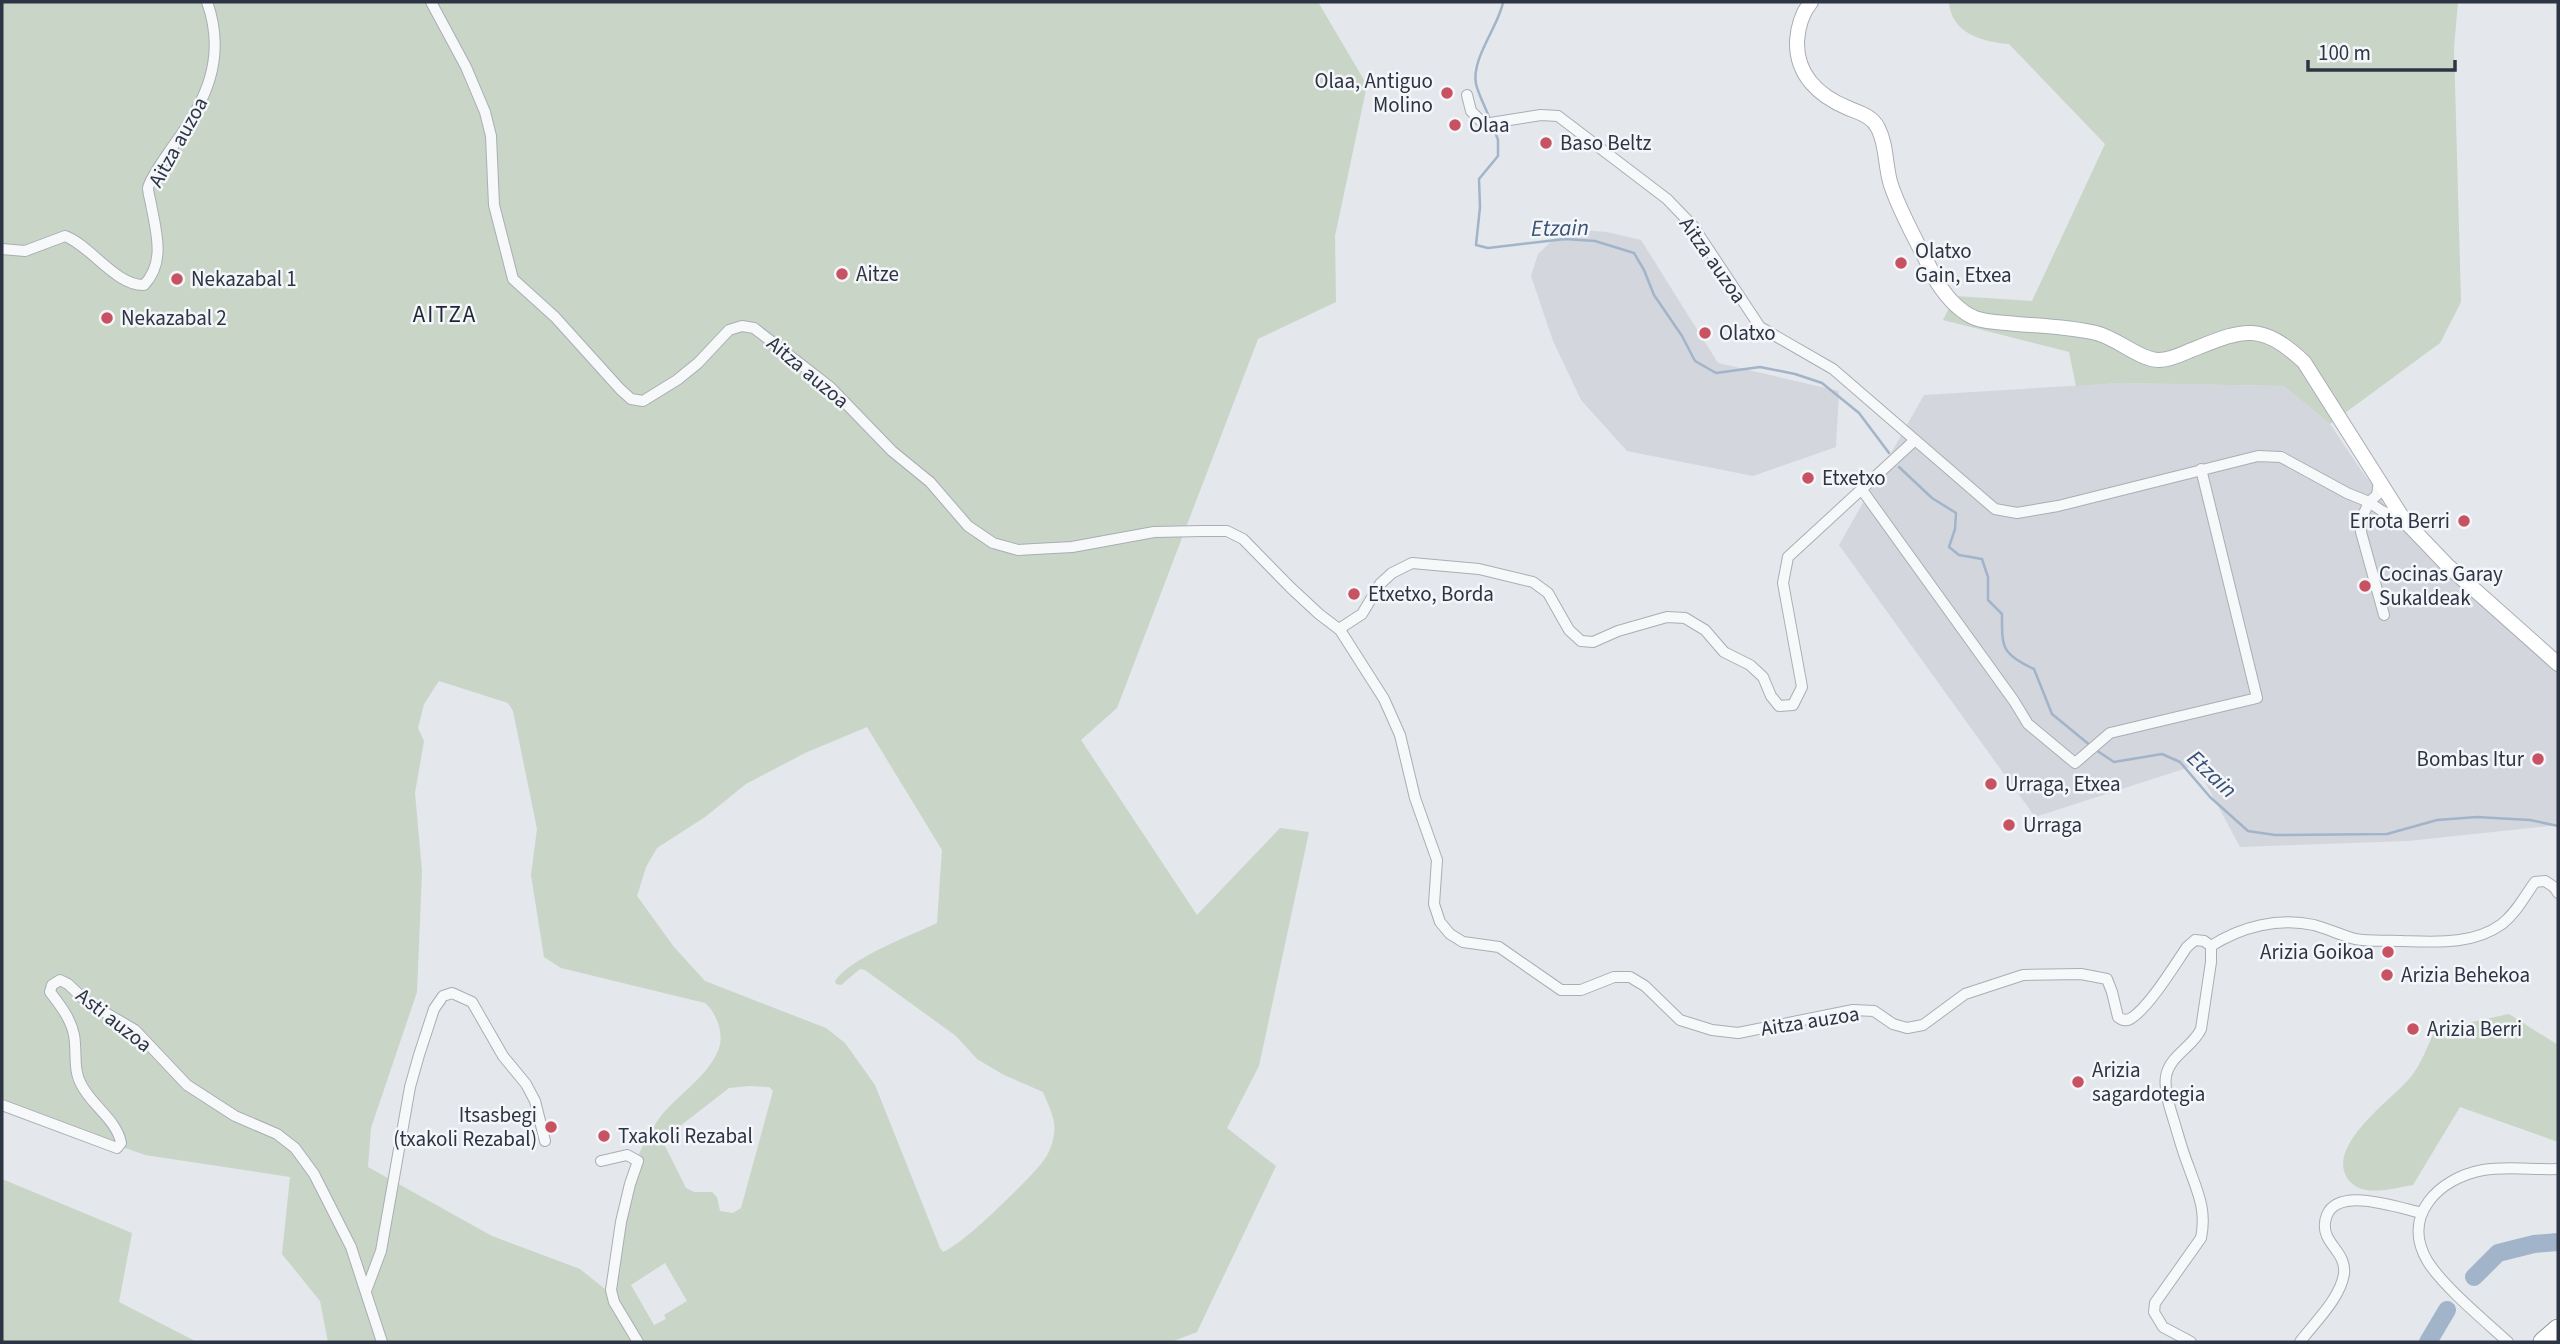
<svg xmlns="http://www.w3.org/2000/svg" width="2560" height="1344" font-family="'Source Sans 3',sans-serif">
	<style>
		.built { fill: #d3d6dd }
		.green { fill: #c9d5c6; fill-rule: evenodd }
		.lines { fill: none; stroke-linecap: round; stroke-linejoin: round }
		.stream { stroke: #a2b4c9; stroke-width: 2.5 }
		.river { stroke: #a2b4c9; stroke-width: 18 }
		.street-casing { stroke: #a9aeb5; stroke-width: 12 }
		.secondary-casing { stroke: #a9aeb5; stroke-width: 16 }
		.highway-casing { stroke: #8d94a1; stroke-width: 21 }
		.street { stroke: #f7f8fa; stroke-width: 10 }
		.secondary { stroke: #fff; stroke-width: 14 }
		.highway { stroke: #fff; stroke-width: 19 }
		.poi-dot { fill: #c75362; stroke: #f4f6f9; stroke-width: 2.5 }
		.labels { text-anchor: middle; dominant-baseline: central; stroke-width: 5; stroke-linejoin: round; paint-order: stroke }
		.poi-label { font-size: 21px; fill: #2d3443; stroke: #f4f6f9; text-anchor: start }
		.street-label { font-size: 21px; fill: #2d3443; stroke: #f4f6f9 }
		.water-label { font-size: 23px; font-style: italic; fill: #395275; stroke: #f4f6f9 }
		.neighbourhood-label { font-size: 23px; letter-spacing: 2px; fill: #1f2534; stroke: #f4f6f9 }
	</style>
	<rect width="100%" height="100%" fill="#e4e7eb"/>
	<g class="built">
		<polygon points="1564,229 1607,232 1641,240 1718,363 1839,391 1836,447 1753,476 1627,451 1581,400 1553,341 1531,276 1538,254"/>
		<polygon points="2119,383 2284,386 2330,424 2363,473 2438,566 2558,672 2558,825 2408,841 2240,847 2196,765 2035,817 1839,545 1924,395"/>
	</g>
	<g class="green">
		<path d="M2 2H1318L1367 85 1335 236 1336 302 1258 339 1117 708 1081 740 1197 915 1280 828 1309 832 1259 1066 1227 1128 1276 1166 1197 1332 1171 1342H328L320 1301 282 1254 290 1177 145 1155 2 1104ZM439 681 508 703 513 711 537 829 531 875 544 957 561 968 705 1003C717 1013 725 1035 718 1051 705 1080 675 1096 658 1120 623 1171 616 1230 605 1289L580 1269 492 1236 368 1167 371 1128 417 992 422 871 415 793 424 741 418 728 424 704ZM867 727 942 850 937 923C910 936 850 958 835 981L836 984 841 985 860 969 865 970 956 1036 977 1059 1004 1075 1043 1092C1048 1105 1057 1121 1054 1134 1053 1144 1048 1156 1041 1164 1026 1182 963 1245 943 1252L940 1248 875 1085 845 1043 826 1028 705 981 674 947 637 896 646 867 657 848 705 817 746 784 805 753ZM749 1086 769 1087 773 1091 741 1208 733 1213 720 1211 717 1197 712 1192H694L686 1188 662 1140 729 1088ZM665 1263 687 1301 664 1315 666 1319 654 1325 631 1285Z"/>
		<path d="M1949 2H2458L2454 48 2461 302 2440 343 2330 424 2284 386 2119 383 2076 386 2069 352 1943 320 1955 296 2032 301 2105 144 2009 44C1982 42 1951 33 1949 2Z"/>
		<path d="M2509 1014 2558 1045V1142L2460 1107 2413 1185C2393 1188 2361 1199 2347 1178 2327 1145 2391 1100 2410 1078 2421 1065 2428 1045 2435 1030Z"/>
		<polygon points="2,1179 132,1233 119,1302 197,1342 2,1342"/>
	</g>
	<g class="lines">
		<g class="stream">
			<path d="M1490 120C1486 108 1479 96 1476 84 1471 58 1499 26 1503 2"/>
			<polyline points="1493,126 1498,140 1498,156 1479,179 1480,207 1476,245 1488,248 1565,239 1595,241 1634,253 1644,270 1654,295 1682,336 1695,361 1716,373 1760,367 1795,374 1822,383 1859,413 1889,453"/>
			<path d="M1899 467 1932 498 1956 513 1955 529 1949 547 1959 555 1982 559 1988 577V600L2002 614C2002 647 2001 654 2034 669L2052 714 2091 746"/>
			<polyline points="2096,750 2114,762 2162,754 2180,762 2210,797 2248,831 2275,835 2387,834 2437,820 2477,817 2530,820 2558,826"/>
		</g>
		<g class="river">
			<polyline points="2474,1277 2498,1253 2534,1244 2558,1242"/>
			<polyline points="2428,1342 2447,1310"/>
		</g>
		<g class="street-casing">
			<g id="street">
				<path d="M431 2 466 67 485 112 491 136 494 205 513 279 555 317 620 389 631 399 643 401 677 380 698 363 729 330 742 326 754 328 830 387 892 451 930 482 968 526 993 543 1018 550 1035 549 1072 547 1154 532 1202 531H1227L1243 539 1291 588 1319 614 1340 630 1384 699 1400 735 1415 798 1437 860 1434 904 1440 922 1450 934 1463 942 1499 947 1561 990H1581L1614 977H1630L1645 986 1680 1020 1712 1030 1738 1033 1853 1010 1874 1011 1893 1024 1907 1028 1923 1025 1965 994 2023 975 2081 974 2107 979 2112 992 2118 1017C2123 1021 2128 1021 2133 1017 2151 1004 2174 966 2187 947L2195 940 2204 941 2211 946V962L2201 1029C2193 1047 2170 1055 2166 1076 2164 1090 2169 1105 2173 1118 2178 1134 2182 1150 2188 1165 2197 1191 2207 1209 2201 1238L2155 1303 2154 1312 2163 1327 2191 1342"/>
				<polyline points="1467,95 1471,111 1484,124 1541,115 1558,116 1667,199 1693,226 1760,327 1833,369 1995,509 2017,513 2058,506 2258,456 2281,457 2347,493 2369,502 2377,495 2379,481"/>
				<path d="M2 249 25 251 65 236C90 245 116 286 144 285 166 262 156 232 151 204 150 199 148 192 148 188 150 178 167 155 173 146 206 102 227 57 207 2"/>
				<polyline points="1862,490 2014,701 2028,724 2075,763 2110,733 2257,698 2201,469"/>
				<polyline points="2384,615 2361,532 2362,518 2369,502 2382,511 2404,520"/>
				<polyline points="1339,629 1362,614 1380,584 1392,573 1412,563 1479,569 1533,582 1548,593 1569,630 1581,641 1593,642 1618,631 1667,617 1685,618 1705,630 1724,652 1750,665 1763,677 1771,696 1779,706 1793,705 1802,687 1783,583 1788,557 1915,440"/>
				<path d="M2211 946C2241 927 2278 917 2314 925 2328 929 2341 935 2355 939 2371 942 2387 940 2403 941 2436 942 2473 945 2502 924 2517 912 2524 897 2535 882L2545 881 2554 887 2558 893"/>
				<path d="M2 1105 117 1148 121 1143C117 1120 91 1105 81 1084 73 1070 77 1051 74 1035 71 1019 60 1005 50 992L52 985 60 980 68 984 87 1002 135 1030 187 1085 235 1116 277 1134 295 1148 314 1174 351 1247 382 1342"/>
				<polyline points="601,1161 627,1155 638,1161 630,1184 621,1222 611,1290 614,1302 638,1342"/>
				<polyline points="366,1291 381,1251 410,1087 419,1055 434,1009 443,996 452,993 472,1002 503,1056 526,1084 535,1101 545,1141"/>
				<path d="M2300 1342C2314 1323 2340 1299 2344 1274 2346 1257 2333 1249 2327 1236 2324 1229 2324 1222 2327 1215 2339 1186 2399 1208 2422 1213"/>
				<path d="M2508 1342C2485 1321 2444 1287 2428 1262 2400 1216 2439 1178 2483 1170 2507 1166 2534 1170 2558 1169"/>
			</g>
		</g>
		<g class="secondary-casing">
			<path id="secondary" d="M1811 2C1802 13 1798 26 1797 41 1796 75 1819 96 1848 108 1860 113 1872 116 1878 128 1887 145 1885 167 1891 185 1902 218 1922 250 1937 282 1946 296 1958 311 1975 318 1988 323 2003 322 2017 324 2043 326 2070 327 2096 333 2117 338 2140 360 2159 360 2169 360 2180 355 2189 351 2242 330 2259 320 2304 362L2404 520 2448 566 2558 664"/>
		</g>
		<g class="highway-casing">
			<polyline id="highway" points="2543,1342 2558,1329"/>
		</g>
		<use href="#street" class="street"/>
		<use href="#secondary" class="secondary"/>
		<use href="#highway" class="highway"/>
	</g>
	<g class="poi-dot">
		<circle cx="1447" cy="93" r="7"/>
		<circle cx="1455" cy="125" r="7"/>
		<circle cx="1546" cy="143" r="7"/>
		<circle cx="1901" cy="263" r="7"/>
		<circle cx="842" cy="274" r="7"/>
		<circle cx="177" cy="279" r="7"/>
		<circle cx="107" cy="318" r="7"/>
		<circle cx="1705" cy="333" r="7"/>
		<circle cx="1808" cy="478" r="7"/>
		<circle cx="2464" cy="521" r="7"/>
		<circle cx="2365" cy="586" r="7"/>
		<circle cx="1354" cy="594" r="7"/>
		<circle cx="2538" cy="759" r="7"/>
		<circle cx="1991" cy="784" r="7"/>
		<circle cx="2009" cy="825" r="7"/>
		<circle cx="2388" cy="952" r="7"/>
		<circle cx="2387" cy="975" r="7"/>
		<circle cx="2413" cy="1029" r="7"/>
		<circle cx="2078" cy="1082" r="7"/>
		<circle cx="551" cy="1127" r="7"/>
		<circle cx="604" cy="1136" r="7"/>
	</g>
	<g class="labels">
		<g class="poi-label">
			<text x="1433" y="81" text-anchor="end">Olaa, Antiguo<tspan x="1433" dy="24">Molino</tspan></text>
			<text x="1469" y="125">Olaa</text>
			<text x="1560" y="143">Baso Beltz</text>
			<text x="1915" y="251">Olatxo<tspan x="1915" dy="24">Gain, Etxea</tspan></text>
			<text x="856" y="274">Aitze</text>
			<text x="191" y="279">Nekazabal 1</text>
			<text x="121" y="318">Nekazabal 2</text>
			<text x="1719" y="333">Olatxo</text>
			<text x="1822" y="478">Etxetxo</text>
			<text x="2450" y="521" text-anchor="end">Errota Berri</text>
			<text x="2379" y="574">Cocinas Garay<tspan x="2379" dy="24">Sukaldeak</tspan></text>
			<text x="1368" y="594">Etxetxo, Borda</text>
			<text x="2524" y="759" text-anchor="end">Bombas Itur</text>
			<text x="2005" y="784">Urraga, Etxea</text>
			<text x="2023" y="825">Urraga</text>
			<text x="2374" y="952" text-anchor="end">Arizia Goikoa</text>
			<text x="2401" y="975">Arizia Behekoa</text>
			<text x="2427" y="1029">Arizia Berri</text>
			<text x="2092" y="1070">Arizia<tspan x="2092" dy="24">sagardotegia</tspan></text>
			<text x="537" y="1115" text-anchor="end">Itsasbegi<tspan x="537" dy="24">(txakoli Rezabal)</tspan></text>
			<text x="618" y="1136">Txakoli Rezabal</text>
		</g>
		<g class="street-label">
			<text transform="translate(178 142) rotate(-61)">Aitza auzoa</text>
			<text transform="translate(1713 260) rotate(55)">Aitza auzoa</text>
			<text transform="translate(808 372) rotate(40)">Aitza auzoa</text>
			<text transform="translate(114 1020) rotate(38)">Asti auzoa</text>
			<text transform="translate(1810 1021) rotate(-9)">Aitza auzoa</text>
		</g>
		<g class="water-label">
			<text transform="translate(1560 228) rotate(-1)">Etzain</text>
			<text transform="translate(2212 774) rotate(43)">Etzain</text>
		</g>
		<g class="neighbourhood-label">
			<text x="445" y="314">AITZA</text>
		</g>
	</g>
	<rect width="2560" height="1344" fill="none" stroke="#2d3443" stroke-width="7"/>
	<path d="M2308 60v10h147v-10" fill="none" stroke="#2d3443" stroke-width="3.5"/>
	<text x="2318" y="60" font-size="21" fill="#2d3443" stroke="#f4f6f9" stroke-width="5" paint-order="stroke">100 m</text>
</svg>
